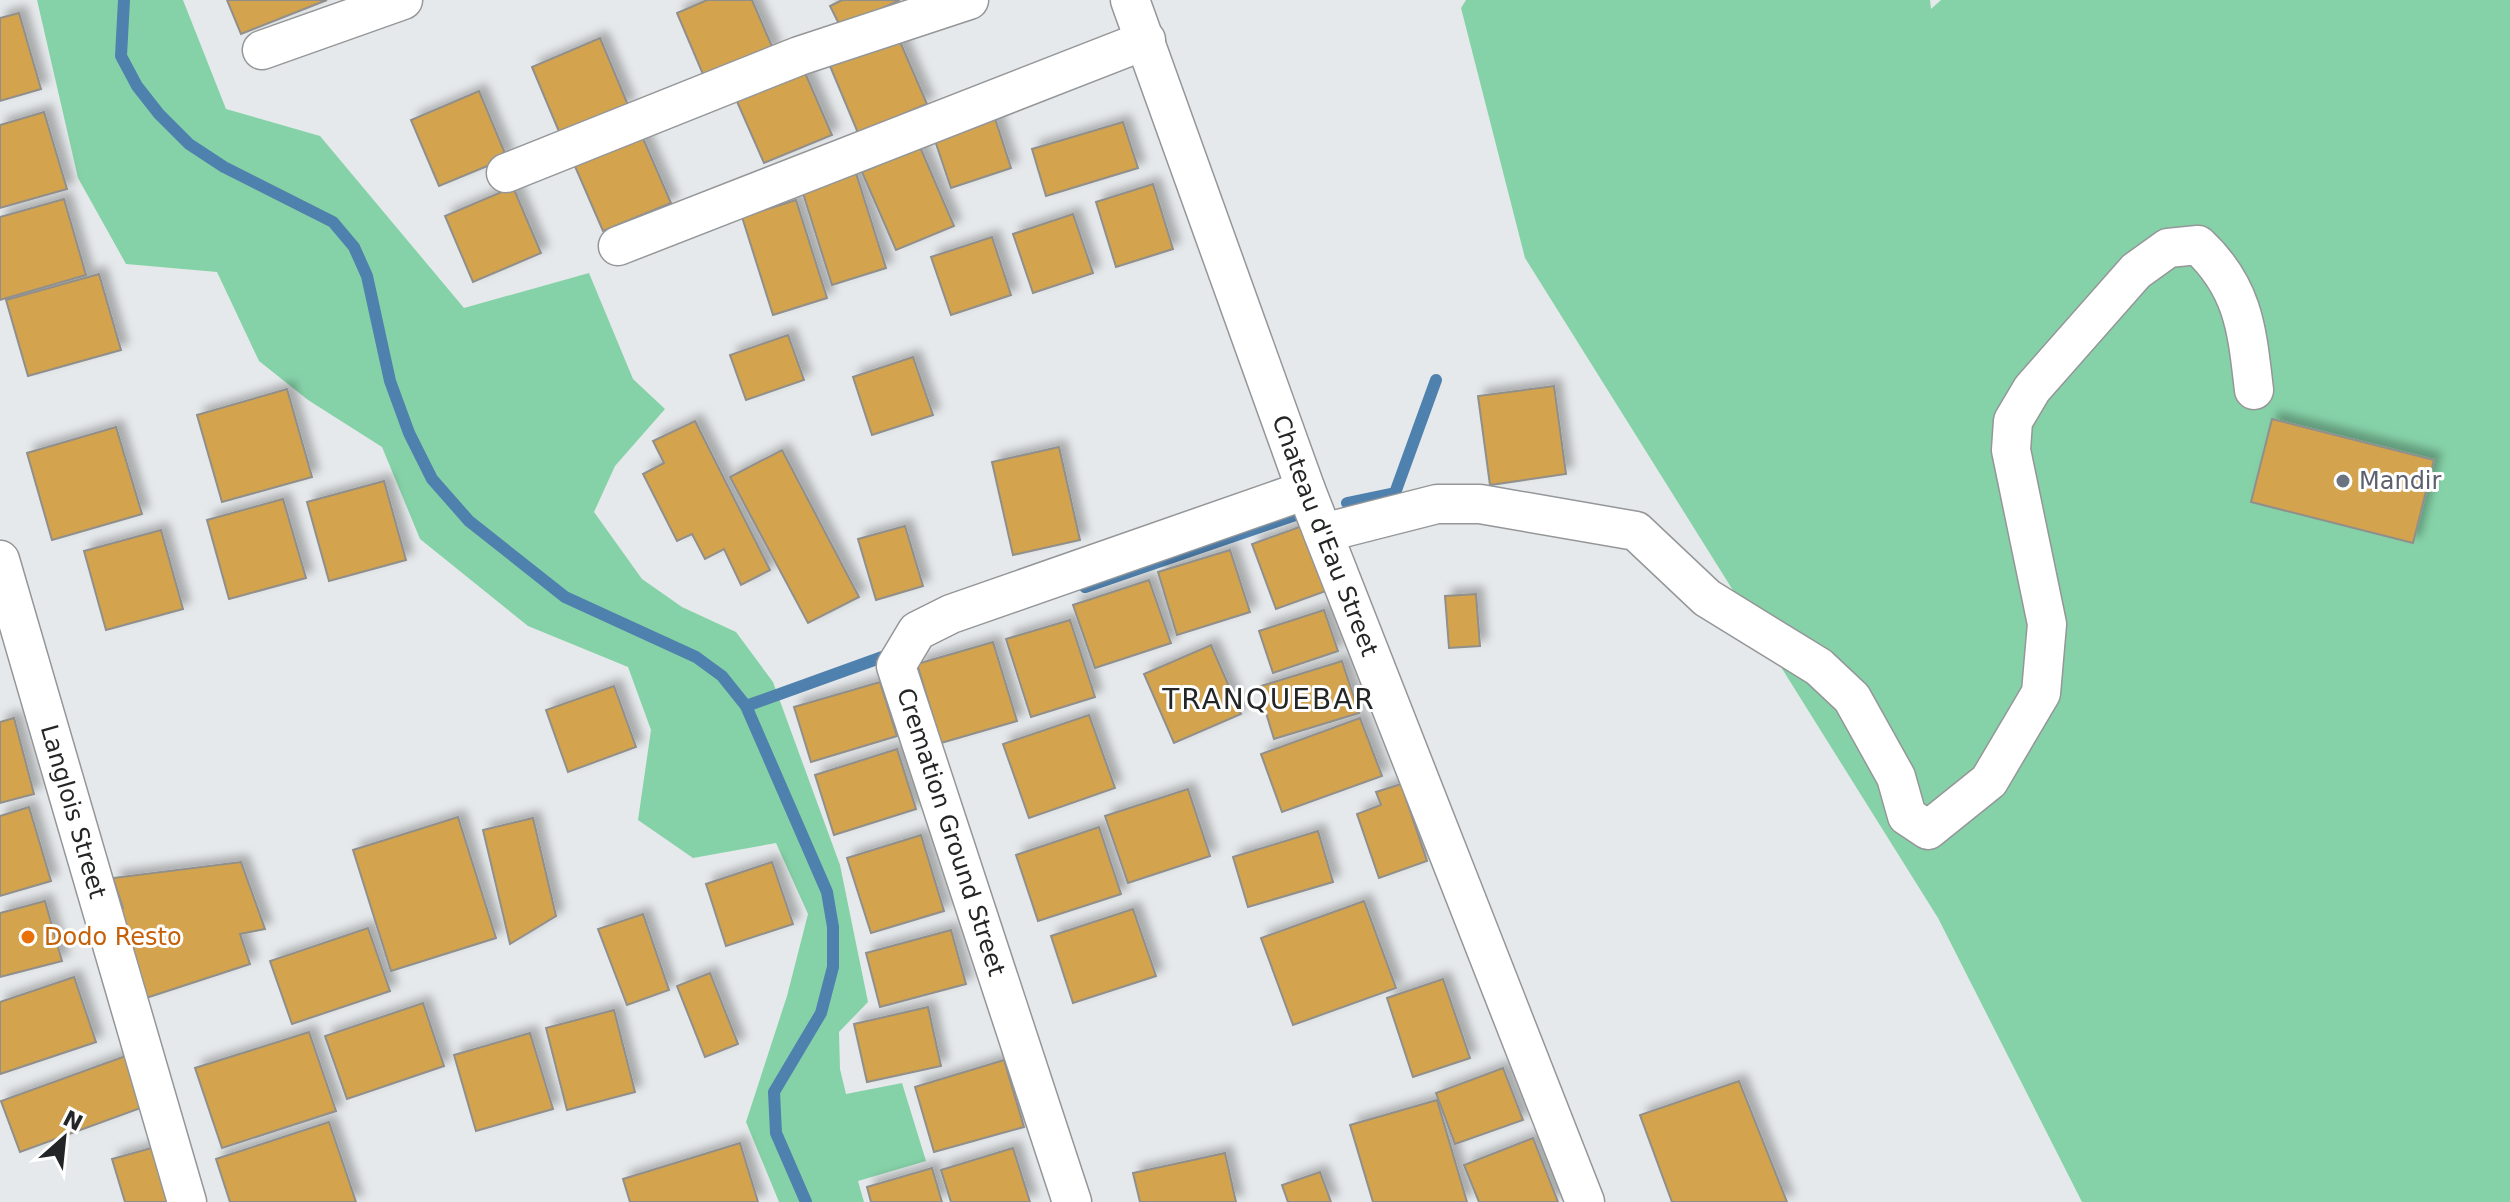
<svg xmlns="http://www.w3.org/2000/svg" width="2510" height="1202" font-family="'DejaVu Sans',sans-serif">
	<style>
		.green { fill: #86d2a8 }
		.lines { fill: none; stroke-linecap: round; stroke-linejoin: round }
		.stream { stroke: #4f81ae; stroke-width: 12 }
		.building { fill: #d3a34d; stroke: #908f8c; stroke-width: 2; filter: url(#shadow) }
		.street-casing { stroke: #949698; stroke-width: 41 }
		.street { stroke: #fff; stroke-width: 38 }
		.worship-dot { fill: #6b7280; stroke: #fff; stroke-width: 3 }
		.food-dot { fill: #e8710a; stroke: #fff; stroke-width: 3 }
		.labels { text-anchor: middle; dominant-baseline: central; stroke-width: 6; stroke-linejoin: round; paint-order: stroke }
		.worship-label { font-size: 24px; fill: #5b616d; stroke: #fff; text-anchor: start }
		.street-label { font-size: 24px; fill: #242526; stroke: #fff }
		.food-label { font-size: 24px; fill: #c56008; stroke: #fff; text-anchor: start }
		.quarter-label { font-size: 28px; letter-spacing: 2px; fill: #242526; stroke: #fff }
	</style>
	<defs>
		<filter id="shadow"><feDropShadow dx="7" dy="-7" stdDeviation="4" flood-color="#0004"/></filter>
	</defs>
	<rect width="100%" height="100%" fill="#e6e9eb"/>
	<g class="green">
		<polygon points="37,0 183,0 226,109 320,136 464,308 589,273 633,379 665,409 615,466 594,512 642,579 682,607 736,632 773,682 840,865 868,1002 839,1032 840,1069 846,1094 902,1083 926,1161 858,1181 864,1202 779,1202 746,1122 787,996 808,914 776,843 693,858 638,820 651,730 628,667 528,626 420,539 382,447 308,400 259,361 217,272 126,264 78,178"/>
		<polygon points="1466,0 1930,0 1931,9 1941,0 2510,0 2510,1202 2082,1202 1938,918 1525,258 1461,8"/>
	</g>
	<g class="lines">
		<g class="stream">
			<polyline points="124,0 121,56 137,86 159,114 189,144 224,167 333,222 354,247 367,276 390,381 409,433 432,479 469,521 565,597 696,657 722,676 746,706 827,892 833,927 833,967 821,1013 774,1092 776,1133 806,1202"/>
			<polyline points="1347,503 1395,493 1436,380"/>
			<polyline points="1085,587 1301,513"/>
			<polyline points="746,706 888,655"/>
		</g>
	</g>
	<g class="building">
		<polygon points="227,0 327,0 241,34"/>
		<polygon points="707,0 752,0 774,51 705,79 677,13"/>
		<polygon points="842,0 900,0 841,28 830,6"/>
		<polygon points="19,13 41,89 0,101 0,18"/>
		<polygon points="898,37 927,104 858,133 830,66"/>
		<polygon points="600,38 628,105 560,134 532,67"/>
		<polygon points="803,68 832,135 764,163 735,97"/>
		<polygon points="479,91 507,158 439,186 411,120"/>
		<polygon points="992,109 1011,168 951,188 931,129"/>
		<polygon points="44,112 67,189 0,208 0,125"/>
		<polygon points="1123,122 1138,168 1046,196 1032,149"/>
		<polygon points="642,136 671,203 603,231 574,164"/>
		<polygon points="920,147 954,226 896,250 862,172"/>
		<polygon points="855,170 886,268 832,285 801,187"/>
		<polygon points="1153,184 1173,249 1116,267 1096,202"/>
		<polygon points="513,187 541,253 473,282 445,216"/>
		<polygon points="64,199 86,275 0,300 0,217"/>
		<polygon points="796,200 827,298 773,315 742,217"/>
		<polygon points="1073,214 1093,273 1033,293 1013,234"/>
		<polygon points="992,237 1011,295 951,315 931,257"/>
		<polygon points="99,274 121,350 28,376 6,300"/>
		<polygon points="788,335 804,380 746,400 730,355"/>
		<polygon points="913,357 933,415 872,435 853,377"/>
		<polygon points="1554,386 1566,474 1490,485 1478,396"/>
		<polygon points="287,389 312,477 222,502 197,415"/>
		<polygon points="2272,419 2434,460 2413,543 2251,502"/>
		<polygon points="695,421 770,570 741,585 724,549 705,559 692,534 677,541 643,474 664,463 653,441"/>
		<polygon points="116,427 142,514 52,540 27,453"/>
		<polygon points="1059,447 1080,540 1013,555 992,462"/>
		<polygon points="782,450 859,597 808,623 730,477"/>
		<polygon points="384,481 406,560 329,581 307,502"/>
		<polygon points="283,499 306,578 229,599 207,520"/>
		<polygon points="905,526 923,586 876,600 858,539"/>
		<polygon points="1302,526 1326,591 1276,609 1252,544"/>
		<polygon points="161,530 183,609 106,630 84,551"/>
		<polygon points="1230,550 1250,612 1177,635 1158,572"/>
		<polygon points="1149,580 1171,643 1095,668 1073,605"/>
		<polygon points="1476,594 1480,646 1449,648 1445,596"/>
		<polygon points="1324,610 1338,651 1273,673 1259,631"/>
		<polygon points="1070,620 1095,697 1031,717 1006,639"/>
		<polygon points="993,642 1017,721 941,743 917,664"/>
		<polygon points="1211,645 1241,714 1174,743 1144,674"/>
		<polygon points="1342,661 1359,713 1274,739 1258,687"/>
		<polygon points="880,682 897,736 811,762 794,707"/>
		<polygon points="614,686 636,747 568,772 546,710"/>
		<polygon points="1089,715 1115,788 1029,818 1003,744"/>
		<polygon points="14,718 34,794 0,803 0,722"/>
		<polygon points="1360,718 1382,776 1282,812 1261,754"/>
		<polygon points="897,749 916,809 834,835 815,775"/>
		<polygon points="1401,784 1427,861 1379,878 1357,814 1381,805 1376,792"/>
		<polygon points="1188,789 1210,856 1128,883 1105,816"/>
		<polygon points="29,807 51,881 0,896 0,816"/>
		<polygon points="458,817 496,938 391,971 353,850"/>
		<polygon points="533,818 556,916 510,944 483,830"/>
		<polygon points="1099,827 1121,894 1038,921 1016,855"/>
		<polygon points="1318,831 1333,882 1248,907 1233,857"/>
		<polygon points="921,835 944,911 871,933 847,858"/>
		<polygon points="241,862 265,929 240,934 250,964 143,999 110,912 123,908 113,878"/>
		<polygon points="772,862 793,924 726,946 706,884"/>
		<polygon points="45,901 62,961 0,977 0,913"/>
		<polygon points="1364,901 1396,988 1293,1025 1261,938"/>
		<polygon points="1133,909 1156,976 1073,1003 1051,936"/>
		<polygon points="643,914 669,990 627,1005 598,929"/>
		<polygon points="368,928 390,991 292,1024 270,961"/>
		<polygon points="951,930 966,984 880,1007 866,953"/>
		<polygon points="710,973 738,1044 705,1057 677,986"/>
		<polygon points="74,977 96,1042 0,1074 0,1002"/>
		<polygon points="1443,979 1470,1058 1413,1077 1387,998"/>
		<polygon points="423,1003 444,1066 347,1099 325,1036"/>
		<polygon points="928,1007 941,1066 867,1082 854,1024"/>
		<polygon points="614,1010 635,1092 567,1110 546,1028"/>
		<polygon points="309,1032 336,1111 222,1148 195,1068"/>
		<polygon points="530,1033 553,1109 476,1131 454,1055"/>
		<polygon points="131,1054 149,1105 20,1152 1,1101"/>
		<polygon points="1004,1060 1024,1127 934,1152 915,1087"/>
		<polygon points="1503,1068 1523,1120 1455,1144 1436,1093"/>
		<polygon points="1739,1081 1787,1202 1672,1202 1640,1115"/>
		<polygon points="1437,1100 1467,1202 1373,1202 1350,1125"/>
		<polygon points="329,1122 356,1202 230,1202 216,1159"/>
		<polygon points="1533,1138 1558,1202 1479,1202 1464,1165"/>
		<polygon points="740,1143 758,1202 630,1202 623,1179"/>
		<polygon points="155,1147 171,1202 125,1202 112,1159"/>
		<polygon points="1013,1148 1030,1202 951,1202 941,1170"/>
		<polygon points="1225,1153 1236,1202 1140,1202 1133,1173"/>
		<polygon points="932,1168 942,1202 871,1202 867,1187"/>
		<polygon points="1320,1172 1331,1202 1288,1202 1282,1185"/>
	</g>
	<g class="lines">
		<g class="street-casing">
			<g id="street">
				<path id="s1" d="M1130 0 1306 490 1585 1202"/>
				<polyline points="262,50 403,0"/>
				<polyline points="506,173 799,56 969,0"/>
				<polyline points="618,246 1146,40"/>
				<path d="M1323 533 1437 504H1480L1636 531 1707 598 1819 667 1852 698 1896 777 1907 816 1928 830 1989 781 2041 693 2047 624 2011 450 2013 421 2032 389 2136 271 2168 248 2198 245C2244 288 2247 330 2254 390"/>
				<path id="s2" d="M0 560 187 1202"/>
				<polyline points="1072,1202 896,666 917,631 951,614 1306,490"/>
			</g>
		</g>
		<use href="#street" class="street"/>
	</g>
	<circle class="worship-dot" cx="2343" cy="481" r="8"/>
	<circle class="food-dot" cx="28" cy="937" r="8"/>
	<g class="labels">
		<g class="worship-label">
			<text x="2359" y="481">Mandir</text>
		</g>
		<g class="street-label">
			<text stroke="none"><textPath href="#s1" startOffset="570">Chateau d'Eau Street</textPath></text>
			<text stroke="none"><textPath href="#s2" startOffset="262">Langlois Street</textPath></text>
			<text transform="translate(951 832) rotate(72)">Cremation Ground Street</text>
		</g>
		<g class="food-label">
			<text x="44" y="937">Dodo Resto</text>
		</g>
		<g class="quarter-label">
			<text x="1269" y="699">TRANQUEBAR</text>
		</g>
	</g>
	<g transform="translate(64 1138) rotate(27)" stroke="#ffffff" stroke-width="6" paint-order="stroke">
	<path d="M0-6L14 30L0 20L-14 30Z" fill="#242526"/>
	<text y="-12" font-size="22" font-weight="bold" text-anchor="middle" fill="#242526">N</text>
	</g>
</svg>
